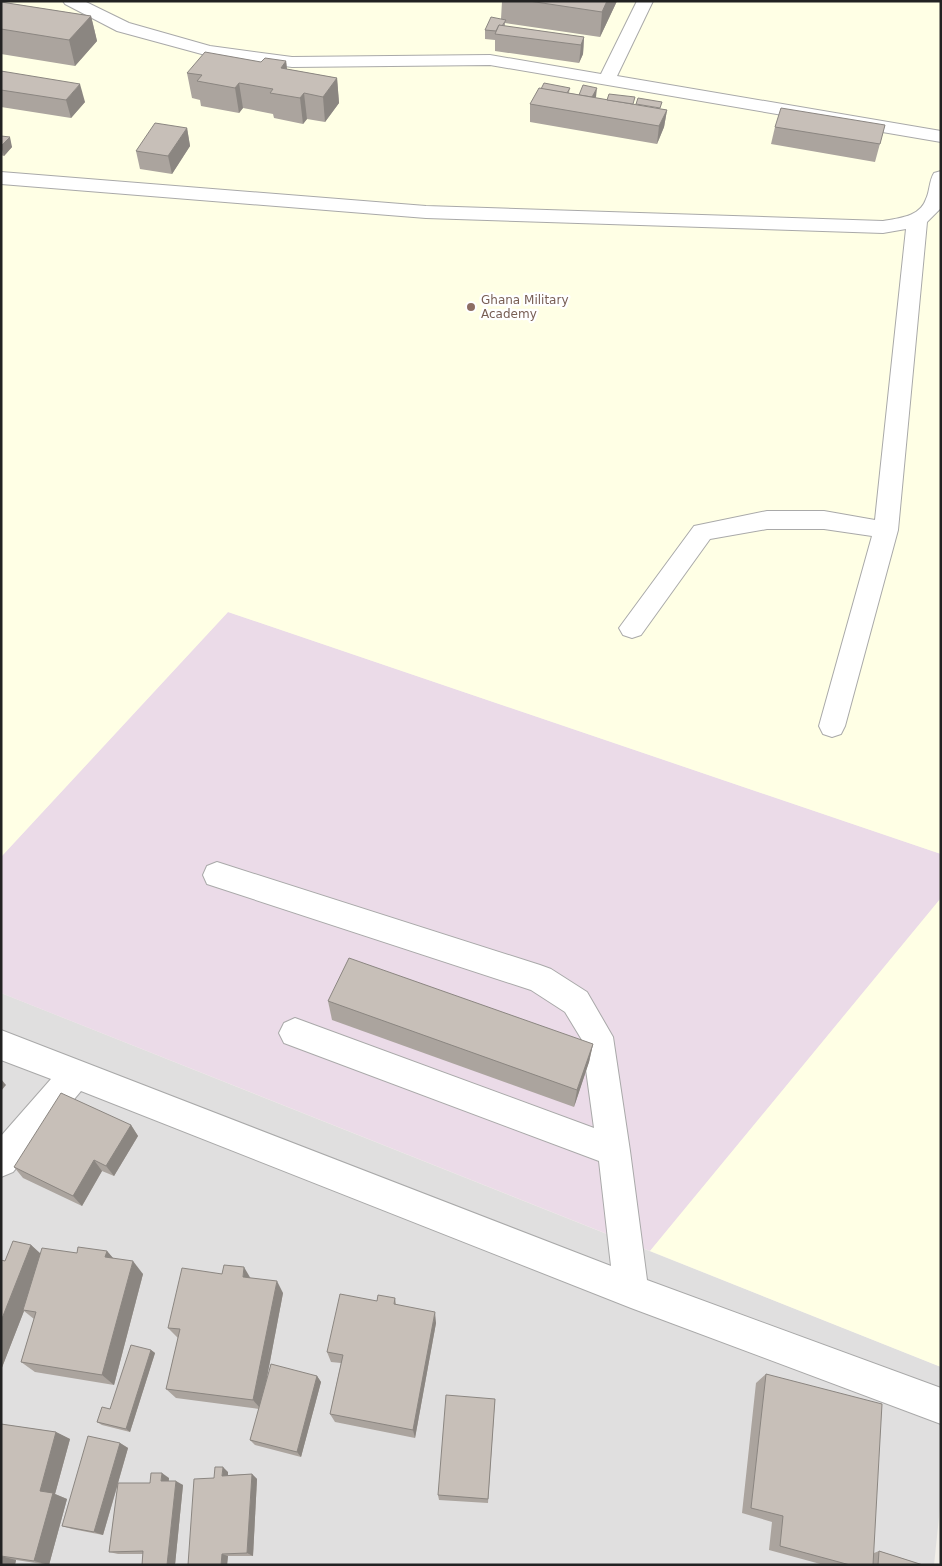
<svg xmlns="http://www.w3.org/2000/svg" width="942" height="1566" font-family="'DejaVu Sans',sans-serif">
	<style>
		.residential { fill: #e0dfdf }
		.industrial { fill: #ebdbe8 }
		.education { fill: #ffffe5 }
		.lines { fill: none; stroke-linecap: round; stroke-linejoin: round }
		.minor-casing { stroke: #a9a9a9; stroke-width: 2 }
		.minor { fill: #fff; fill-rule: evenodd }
		.wall { fill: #aba49e }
		.shaded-wall { fill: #8b8681 }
		.building { fill: #c7bfb8; stroke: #8b8681 }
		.education-dot { fill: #8d6e63; stroke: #fff; stroke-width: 2 }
		.labels { text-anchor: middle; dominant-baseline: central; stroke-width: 4.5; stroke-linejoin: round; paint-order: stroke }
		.far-education-label { font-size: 12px; fill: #785e54; stroke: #fff; text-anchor: start }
	</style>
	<rect width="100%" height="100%" fill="#f2efe9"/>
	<polygon class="residential" points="1,993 941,1367 941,1498 934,1565 1,1565"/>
	<polygon class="industrial" points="228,612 941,854 941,898 650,1251 1,993 1,857"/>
	<g class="education">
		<polygon points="1,1 941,1 941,854 228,612 1,857"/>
		<polygon points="941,898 941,1367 650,1251"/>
	</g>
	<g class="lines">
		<g class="minor-casing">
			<g id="minor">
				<polygon points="63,1 84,1 129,23 210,46 292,57 490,55 601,74 637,1 653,1 617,76 941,131 941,142 490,65 292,67 209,56 117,31 65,4"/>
				<path d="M941 171V208L927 222 898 530 845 726 841 734 832 737 823 734 819 726 872 536 824 529H767L710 539 641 635 632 638 623 635 619 628 694 526 767 511H824L875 520 906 229 883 233 426 218 1 184V172L426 206 883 221C899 218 920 217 926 199 930 191 929 181 934 173Z"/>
				<polygon points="217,862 540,965 551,969 587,992 613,1037 630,1151 647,1280 941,1388 941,1424 631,1308 81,1091 13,1172 1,1177 1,1136 51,1079 1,1060 1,1030 611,1266 599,1161 284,1043 279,1033 284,1023 295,1018 594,1128 582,1040 565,1012 531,990 207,884 203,875 207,866"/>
			</g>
		</g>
		<use href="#minor" class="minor"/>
	</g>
	<g class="wall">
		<polygon points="502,1 617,1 600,37 505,23 505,26 584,37 583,54 579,63 495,51 495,40 485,39 485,30 501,19"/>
		<polygon points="1,2 91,16 97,41 75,66 1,54"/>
		<polygon points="286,61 287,69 337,78 339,103 325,122 307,119 303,124 274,118 273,114 243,108 239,113 201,106 200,100 192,98 187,73 261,62"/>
		<polygon points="1,71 85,102 71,118 1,107"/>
		<polygon points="570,88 569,93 596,97 595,98 667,110 664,127 657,144 530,122 530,104"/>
		<polygon points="885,125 875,162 771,144 775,127"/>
		<polygon points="187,128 190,146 172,174 140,169 136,151"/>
		<polygon points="1,136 12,147 4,156 1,155"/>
		<polygon points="328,1001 593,1044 589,1062 574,1107 332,1020"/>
		<polygon points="131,1125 138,1136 114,1176 102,1171 82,1206 23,1178 14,1167"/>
		<polygon points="31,1245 40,1253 77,1253 107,1251 113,1258 143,1274 114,1385 35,1372 21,1362 34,1319 24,1311 1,1370 1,1260 5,1261"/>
		<polygon points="250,1278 283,1293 265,1387 317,1376 321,1382 301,1457 255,1445 250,1440 259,1409 176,1398 166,1389 178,1338 168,1328"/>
		<polygon points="395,1298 396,1304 436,1323 415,1438 335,1422 330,1414 341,1363 331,1362 327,1352 377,1301"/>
		<polygon points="151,1350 155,1353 130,1432 102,1425 97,1422 110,1409"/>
		<polygon points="766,1374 874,1553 879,1551 923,1565 824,1565 769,1550 772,1522 742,1513 756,1383"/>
		<polygon points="495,1399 488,1503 439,1500 438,1495"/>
		<polygon points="1,1424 56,1432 70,1439 55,1494 67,1499 49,1565 16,1560 15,1565 1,1565"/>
		<polygon points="120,1443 128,1448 118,1483 150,1483 169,1478 169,1481 183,1485 175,1565 142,1565 143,1554 118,1554 109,1552 118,1484 103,1535 72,1529 62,1526"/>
		<polygon points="228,1472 228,1475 252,1474 257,1479 253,1556 228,1556 227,1565 188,1565 214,1478"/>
	</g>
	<g class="shaded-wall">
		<polygon points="607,1 617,1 600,37 602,12"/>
		<polygon points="91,16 97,41 75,66 69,40"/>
		<polygon points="584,37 583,54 579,63 581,45"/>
		<polygon points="286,61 289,87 281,68"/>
		<polygon points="337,78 339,103 325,122 323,97"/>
		<polygon points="239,83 243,108 239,113 235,88"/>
		<polygon points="80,84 85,102 71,118 66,100"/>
		<polygon points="597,88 596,97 590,109 590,100"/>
		<polygon points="304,93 307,119 303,124 300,98"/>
		<polygon points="667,110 664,127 657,144 659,126"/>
		<polygon points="187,128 190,146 172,174 168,156"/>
		<polygon points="10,137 12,147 4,156 1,146"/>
		<polygon points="593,1044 589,1062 574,1107 577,1090"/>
		<polygon points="1,1079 6,1085 1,1091"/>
		<polygon points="131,1125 138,1136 114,1176 106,1166"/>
		<polygon points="94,1160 102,1171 82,1206 73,1196"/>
		<polygon points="31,1245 45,1258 23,1310 24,1311 1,1370 1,1321"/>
		<polygon points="107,1251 118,1264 105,1257"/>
		<polygon points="133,1261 143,1274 114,1385 102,1375"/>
		<polygon points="244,1267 251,1279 243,1277"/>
		<polygon points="277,1281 283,1293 261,1409 253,1400"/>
		<polygon points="435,1312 436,1323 415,1438 413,1430"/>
		<polygon points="151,1350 155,1353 130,1432 126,1429"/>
		<polygon points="317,1376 321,1382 301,1457 297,1452"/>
		<polygon points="56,1432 70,1439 55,1494 67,1499 49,1565 34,1561 40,1491"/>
		<polygon points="120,1443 128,1448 103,1535 94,1532"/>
		<polygon points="223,1467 228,1472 228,1480 222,1476"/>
		<polygon points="162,1473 169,1478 168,1486 161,1481"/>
		<polygon points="252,1474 257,1479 253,1556 247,1553"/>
		<polygon points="176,1481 183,1485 175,1565 167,1565"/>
		<polygon points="222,1554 228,1556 227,1565 221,1565"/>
		<polygon points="1,1556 16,1560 15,1565 1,1565"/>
	</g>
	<g class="building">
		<polygon points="529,1 607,1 602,12"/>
		<polygon points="1,2 91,16 69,40 1,29"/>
		<polygon points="491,17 506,20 502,26 499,25 496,31 485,30"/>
		<polygon points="499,25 584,37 581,45 495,34"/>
		<polygon points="205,52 261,62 265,58 286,61 281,68 337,78 323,97 304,93 300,98 270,93 273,89 239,83 235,88 197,81 202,75 187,73"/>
		<polygon points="1,71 80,84 66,100 1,90"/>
		<polygon points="544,83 570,88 567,93 541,89"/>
		<polygon points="583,85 597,88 592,97 579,95"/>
		<polygon points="539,88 667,110 659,126 530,104"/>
		<polygon points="609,94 635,97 633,104 607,100"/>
		<polygon points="638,98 662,102 660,108 636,104"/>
		<polygon points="781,108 885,125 880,144 775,127"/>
		<polygon points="155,123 187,128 168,156 136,151"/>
		<polygon points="1,136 10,137 1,146"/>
		<polygon points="349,958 593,1044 577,1090 328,1001"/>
		<polygon points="61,1093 131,1125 106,1166 94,1160 73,1196 14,1167"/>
		<polygon points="13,1241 31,1245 1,1321 1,1260 5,1261"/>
		<polygon points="78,1247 107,1251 105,1257 133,1261 102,1375 21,1362 36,1312 23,1310 42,1248 77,1253"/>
		<polygon points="224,1265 244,1267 243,1277 277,1281 253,1400 166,1389 180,1329 168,1328 182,1268 222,1274"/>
		<polygon points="340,1294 377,1301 378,1295 395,1298 394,1304 435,1312 413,1430 330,1414 343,1355 327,1352"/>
		<polygon points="131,1345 151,1350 126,1429 97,1422 102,1407 110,1409"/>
		<polygon points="271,1364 317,1376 297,1452 250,1440"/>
		<polygon points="766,1374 882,1404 873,1565 850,1565 780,1546 783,1516 751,1508"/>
		<polygon points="446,1395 495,1399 488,1499 438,1495"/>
		<polygon points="1,1424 56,1432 40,1491 53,1493 34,1561 1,1556"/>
		<polygon points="88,1436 120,1443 94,1532 62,1526"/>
		<polygon points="215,1467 223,1467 222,1476 252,1474 247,1553 222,1554 221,1565 188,1565 194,1479 214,1478"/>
		<polygon points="151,1473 162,1473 161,1481 176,1481 167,1565 142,1565 143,1551 109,1552 118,1483 150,1483"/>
		<polygon points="879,1551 923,1565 878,1565"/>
	</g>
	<circle class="education-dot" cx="471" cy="307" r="5"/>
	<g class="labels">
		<g class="far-education-label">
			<text x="481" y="300">Ghana Military<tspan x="481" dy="14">Academy</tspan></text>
		</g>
	</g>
	<rect width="942" height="1566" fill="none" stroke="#222222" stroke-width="5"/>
</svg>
